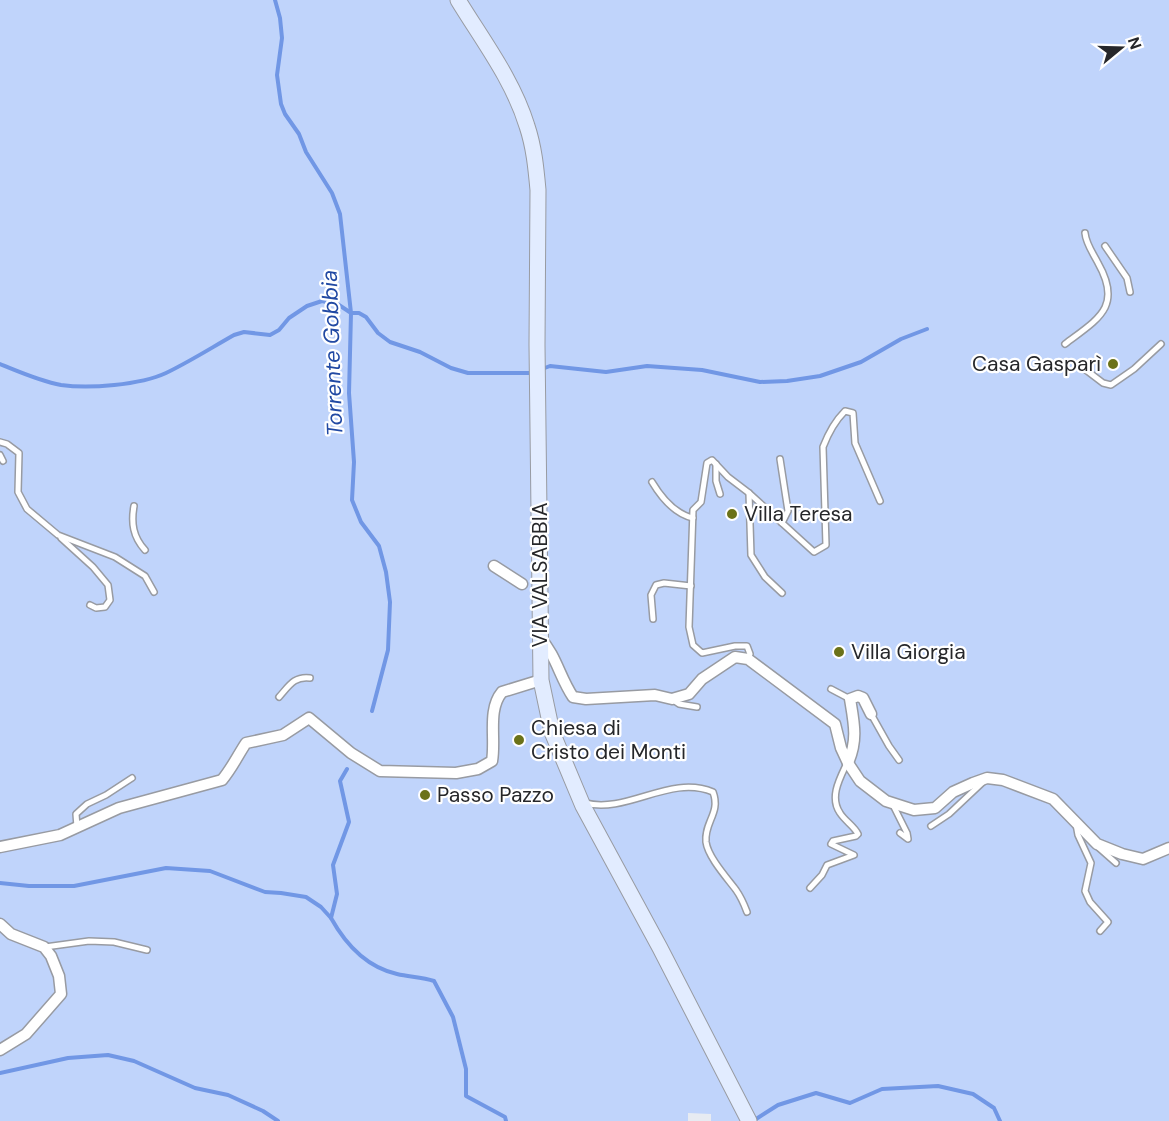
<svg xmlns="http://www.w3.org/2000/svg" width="1169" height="1121" font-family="'DM Sans',sans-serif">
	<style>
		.green { fill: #c0d4fb }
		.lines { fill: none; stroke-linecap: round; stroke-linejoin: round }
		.stream { stroke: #7197e5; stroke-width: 4 }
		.service-casing { stroke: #989ba2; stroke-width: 8 }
		.minor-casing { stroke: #989ba2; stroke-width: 13 }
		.secondary-casing { stroke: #989ba2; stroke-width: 17 }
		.service { stroke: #fff; stroke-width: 5 }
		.minor { stroke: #fff; stroke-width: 10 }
		.secondary { stroke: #e2ecff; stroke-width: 15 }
		.poi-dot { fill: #6b7219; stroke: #fff; stroke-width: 2 }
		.labels { text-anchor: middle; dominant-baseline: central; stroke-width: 4.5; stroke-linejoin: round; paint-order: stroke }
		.poi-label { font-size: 21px; fill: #26272a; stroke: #fff; text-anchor: start }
		.street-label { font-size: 21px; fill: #26272a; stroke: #fff }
		.water-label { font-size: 22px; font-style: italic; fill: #2149a3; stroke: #fff }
	</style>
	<rect width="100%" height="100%" fill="#e7ebf2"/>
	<polygon class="green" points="0,0 1169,0 1169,1121 711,1121 711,1114 688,1113 688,1121 0,1121"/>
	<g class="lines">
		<g class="stream">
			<polyline points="275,0 280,18 282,38 277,75 281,104 285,114 299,134 306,152 332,193 340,214 351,313 349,393 354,462 352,500 361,522 379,546 386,572 390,602 388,650 372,711"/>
			<path d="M0 364C20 372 40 381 61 385 89 389 140 385 166 373 189 362 211 348 234 335L244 332 270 335 279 330 289 318 307 306 322 301 339 305 351 313H359L366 317 378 333 390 342 420 352 451 368 468 373H532"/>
			<polyline points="542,369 550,366 606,372 647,366 702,370 760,382 787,381 820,376 861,362 901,339 927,329"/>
			<path d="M347 769 340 781 349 822 333 865 337 894 331 918C346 945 366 967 397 974 410 977 422 977 434 981L453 1017 466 1069V1096L505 1117 506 1121"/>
			<polyline points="0,883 29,886 74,886 166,868 210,871 265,892 281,893 306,897 321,907 331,918"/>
			<polyline points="0,1073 68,1058 108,1055 134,1061 195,1088 228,1095 263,1111 278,1121"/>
			<polyline points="753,1121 778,1105 816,1093 850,1103 882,1089 938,1086 973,1094 994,1108 1000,1121"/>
		</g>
		<g class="service-casing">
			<g id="service">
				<polyline points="1105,246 1127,278 1130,292"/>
				<path d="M1065 344C1098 319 1123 307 1098 263 1093 253 1086 244 1085 233"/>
				<polyline points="1082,367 1103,383 1111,385 1134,369 1161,344"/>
				<polyline points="0,442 7,444 19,453 18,492 27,509 58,535 115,557 145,576 154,592"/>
				<polyline points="0,455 3,461"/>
				<polyline points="780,459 788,511 782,523"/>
				<polyline points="716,464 716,481 720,494"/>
				<path d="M652 482C661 497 675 514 693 518"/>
				<polyline points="749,493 751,555 765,577 782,593"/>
				<path d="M134 506C131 523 133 537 145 550"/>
				<polyline points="61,538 93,567 108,585 110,600 105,607 96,608 90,605"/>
				<polyline points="653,619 651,595 656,585 664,583 691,586"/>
				<path d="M748 659 750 654 747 646H735L702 653 693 645 689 627 693 510 701 502 707 463 712 460 728 477 749 493 814 552 826 545 823 447C828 434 835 421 845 411L853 413 855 443 880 501"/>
				<polyline points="831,689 850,699"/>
				<path d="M279 697C289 686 294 676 310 678"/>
				<polyline points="673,700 679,704 697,707"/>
				<polyline points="871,714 889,746 899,760"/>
				<path d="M585 803C628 814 670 774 713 792 721 813 704 822 706 842 708 857 727 878 736 890 741 897 744 904 747 912"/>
				<polyline points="893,805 907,833 908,839 900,833"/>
				<polyline points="1076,824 1078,835 1091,863 1085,891 1090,902 1108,922 1100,931"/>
				<polyline points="931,826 949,814 983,782"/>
				<polyline points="77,827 76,814 87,804 106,795 132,778"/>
				<polyline points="1099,848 1116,863"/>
				<path d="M810 888 822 875 827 865 854 855 831 844 833 841 856 836 858 834C854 826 845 821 840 813 829 797 840 778 847 763"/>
				<polyline points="45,947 89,941 114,942 147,950"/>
			</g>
		</g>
		<g class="minor-casing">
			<g id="minor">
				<polyline points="494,566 522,584"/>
				<path d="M540 638C556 655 560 678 573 697L586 699 655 695 672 699 689 694 702 679 735 657 748 659 835 724 841 748 848 763 860 781 886 801 914 810 935 808 953 792 973 783 987 778 1003 780 1053 799 1097 844 1122 854 1143 859 1169 848"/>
				<path d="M848 763C858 740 854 723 850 699L858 696 863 698 871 714"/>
				<path d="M0 847 60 835 119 808 222 780C232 768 238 755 246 743L283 735 309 718 351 753 380 771 456 773 478 769 492 761C496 739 487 710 502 692L541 680"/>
				<polyline points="0,924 11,934 44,947 51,956 59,976 61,994 26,1034 0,1050"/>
			</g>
		</g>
		<g class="secondary-casing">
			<path id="secondary" d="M458 0C483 41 513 80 527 126 534 147 536 168 538 190L537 345 541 680 552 732 583 806 660 948 749 1121"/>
		</g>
		<use href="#service" class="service"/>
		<use href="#minor" class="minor"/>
		<use href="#secondary" class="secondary"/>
	</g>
	<g class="poi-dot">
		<circle cx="1113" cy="364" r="6"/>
		<circle cx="732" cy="514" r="6"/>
		<circle cx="839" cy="652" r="6"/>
		<circle cx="519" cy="740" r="6"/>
		<circle cx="425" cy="795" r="6"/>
	</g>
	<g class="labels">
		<g class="poi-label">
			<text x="1101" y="364" text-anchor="end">Casa Gasparì</text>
			<text x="744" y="514">Villa Teresa</text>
			<text x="851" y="652">Villa Giorgia</text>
			<text x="531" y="728">Chiesa di<tspan x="531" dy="24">Cristo dei Monti</tspan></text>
			<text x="437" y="795">Passo Pazzo</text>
		</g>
		<g class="street-label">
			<text transform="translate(540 575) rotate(-90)">VIA VALSABBIA</text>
		</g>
		<g class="water-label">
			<text transform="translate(332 353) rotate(-92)">Torrente Gobbia</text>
		</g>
	</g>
	<g transform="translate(1121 48) rotate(71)" stroke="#ffffff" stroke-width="4.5" paint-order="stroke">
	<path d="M0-4.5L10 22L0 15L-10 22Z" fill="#26272a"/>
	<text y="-9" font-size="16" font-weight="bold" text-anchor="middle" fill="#26272a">N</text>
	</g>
</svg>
